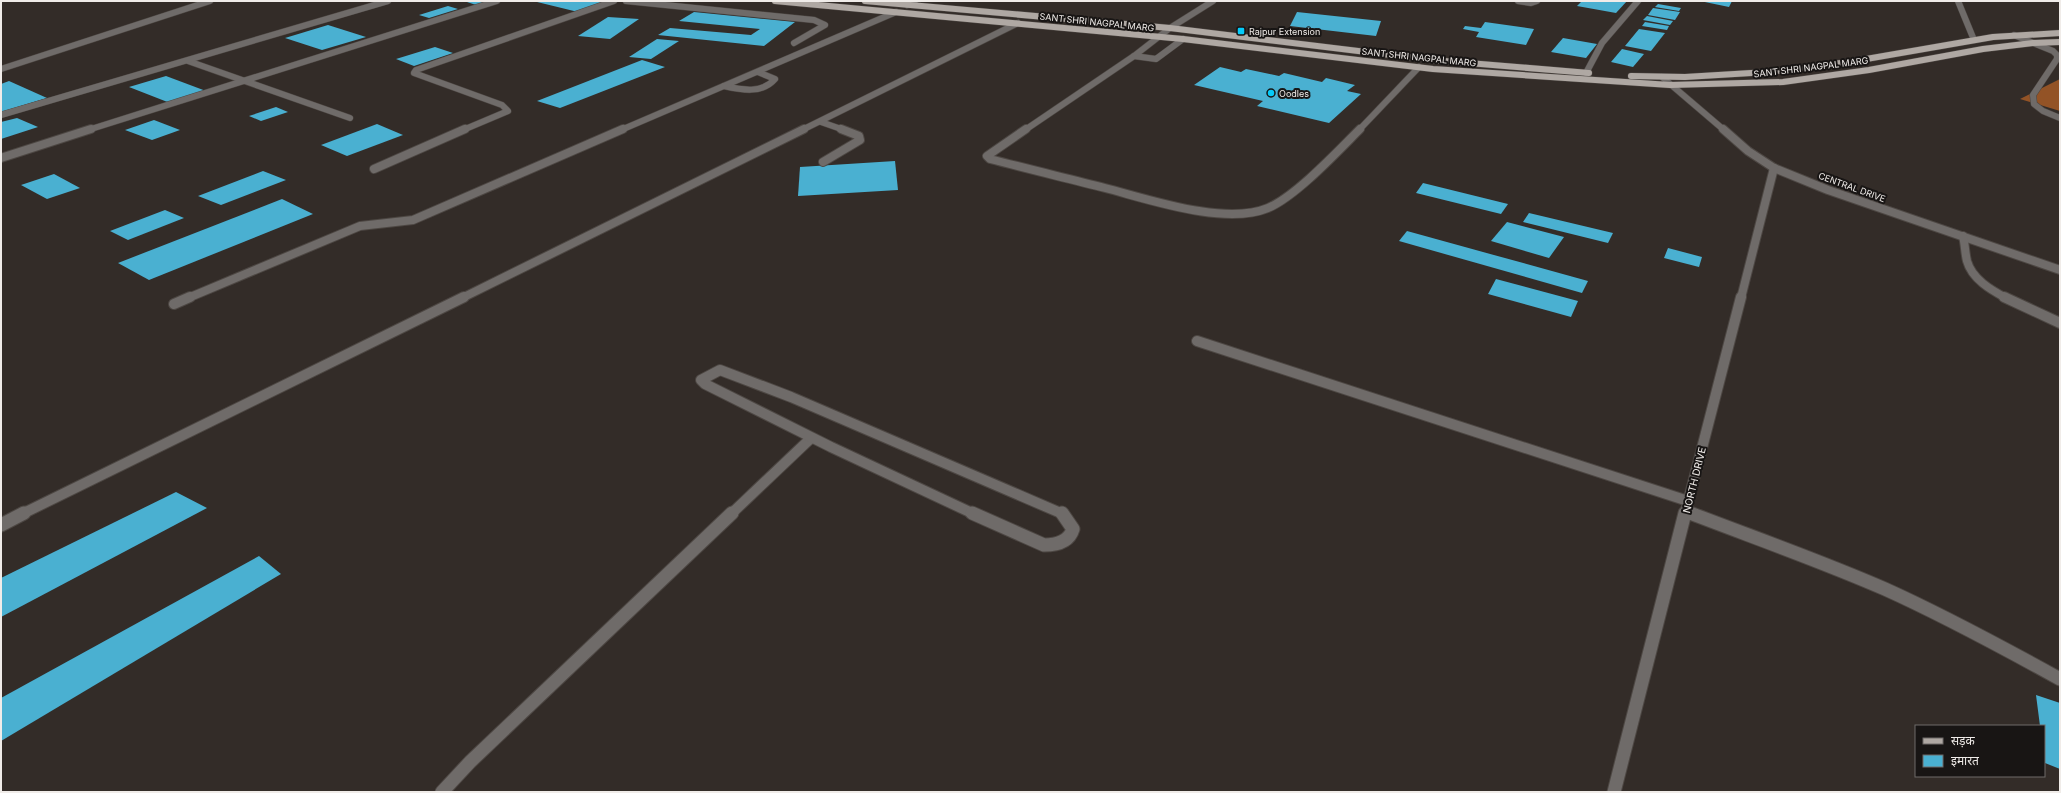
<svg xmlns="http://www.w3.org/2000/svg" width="2061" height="793" font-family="Inter,'Noto Sans Devanagari',sans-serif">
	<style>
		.water { fill: #935326 }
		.building { fill: #4ab0d1 }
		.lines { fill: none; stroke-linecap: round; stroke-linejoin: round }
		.minor-far3-casing { stroke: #4d4743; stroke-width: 7 }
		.minor-far2-casing { stroke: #4d4743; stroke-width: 10 }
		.minor-far1-casing { stroke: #4d4743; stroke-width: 12 }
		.minor-casing { stroke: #4d4743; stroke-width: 15 }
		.major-casing { stroke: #4d4743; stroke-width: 7 }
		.minor-far3 { stroke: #6f6b69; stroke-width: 6 }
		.minor-far2 { stroke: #6f6b69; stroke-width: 8 }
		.minor-far1 { stroke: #6f6b69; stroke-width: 10 }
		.minor { stroke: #6f6b69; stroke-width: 13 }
		.major { stroke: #afa8a3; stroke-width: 6 }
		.poi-dot { fill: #05cbf9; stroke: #181514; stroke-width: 1.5 }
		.labels { text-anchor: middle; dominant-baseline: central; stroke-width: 4; stroke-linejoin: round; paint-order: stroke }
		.far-street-label { font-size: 9px; fill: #f0ece9; stroke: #181514 }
		.far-poi-label { font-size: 9px; fill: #f0ece9; stroke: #181514; text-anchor: start }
		.street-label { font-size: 10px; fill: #f0ece9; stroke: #181514 }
	</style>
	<rect width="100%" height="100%" fill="#332c28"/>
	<polygon class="water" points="2060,79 2060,111 2020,99"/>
	<g class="building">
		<polygon points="464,1 487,1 476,5"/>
		<polygon points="533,1 605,1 578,12"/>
		<polygon points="1582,1 1627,1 1616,13 1577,6"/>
		<polygon points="1700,1 1732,1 1729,7"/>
		<polygon points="1658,4 1681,8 1679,11 1655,7"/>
		<polygon points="448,6 458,9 429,18 419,15"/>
		<polygon points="1653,8 1680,12 1675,20 1648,15"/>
		<polygon points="694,12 795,22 764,46 658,35 670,28 751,35 760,29 679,21"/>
		<polygon points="1297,12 1381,21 1376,36 1290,26"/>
		<polygon points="1647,16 1673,21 1670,25 1643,20"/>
		<polygon points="608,17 639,19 610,39 578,36"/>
		<polygon points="1485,22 1534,29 1526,45 1476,37 1479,32 1463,29 1465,26 1481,28"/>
		<polygon points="1645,22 1669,26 1667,30 1642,26"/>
		<polygon points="328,25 366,37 322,50 285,38"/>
		<polygon points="1639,29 1665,33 1651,51 1625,46"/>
		<polygon points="1563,38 1597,44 1586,58 1551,52"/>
		<polygon points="657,39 679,41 651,59 629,57"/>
		<polygon points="435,47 453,53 414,66 396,59"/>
		<polygon points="1622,49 1644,54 1633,67 1611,62"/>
		<polygon points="642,60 665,67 560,108 537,101"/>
		<polygon points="1220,67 1241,72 1246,69 1279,76 1284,73 1322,82 1326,78 1355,85 1347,91 1361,94 1329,123 1257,106 1263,101 1194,85"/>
		<polygon points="166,76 206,91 170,103 129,87"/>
		<polygon points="9,81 47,98 1,112 1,84"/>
		<polygon points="276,107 288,112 261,121 249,116"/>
		<polygon points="17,118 38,127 1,139 1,122"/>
		<polygon points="154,120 180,130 152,140 125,130"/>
		<polygon points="377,124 403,135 347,156 321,145"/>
		<polygon points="895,161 898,190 798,196 800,167"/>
		<polygon points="263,171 286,180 221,205 198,196"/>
		<polygon points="54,174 80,188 47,199 21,185"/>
		<polygon points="1423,183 1508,204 1501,214 1416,193"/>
		<polygon points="282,199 313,214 149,280 118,263"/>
		<polygon points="165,210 184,218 128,240 110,231"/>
		<polygon points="1529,213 1613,233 1608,243 1523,222"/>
		<polygon points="1507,222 1564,237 1549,258 1491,241"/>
		<polygon points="1407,231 1588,281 1582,293 1399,241"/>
		<polygon points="1668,248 1702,257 1699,267 1664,258"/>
		<polygon points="1496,279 1578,301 1571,317 1488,294"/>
		<polygon points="176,492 207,508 1,617 1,578"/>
		<polygon points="259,556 281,574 1,741 1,698"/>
		<polygon points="2036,695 2060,703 2060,769 2045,763 2044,726 2040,726"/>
	</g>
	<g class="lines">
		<g class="minor-far3-casing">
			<g id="minor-far3">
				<polyline points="626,1 814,20 825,25 794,43"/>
				<polyline points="1518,1 1531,3 1537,1"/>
				<polyline points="1958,1 1974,40"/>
				<polyline points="907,5 915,1"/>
				<polyline points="2014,35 2053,51 2057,55 2057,59 2033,95 2034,104 2043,111 2060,118"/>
				<polyline points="1134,56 1156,59 1183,39"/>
				<polyline points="188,61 350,118"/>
				<polyline points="1,69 210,1"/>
				<polyline points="1586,73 1602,43 1638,1"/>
				<polyline points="1662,77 1724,130"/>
				<path d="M724 86C742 90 762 94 775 79L758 72"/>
				<polyline points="1,115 388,1"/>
				<polyline points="821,122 844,130"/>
				<polyline points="88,130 497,1"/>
				<polyline points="463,130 508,111 502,105 414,73 416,70 614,1"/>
				<polyline points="621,130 896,12"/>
				<polyline points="802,130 1018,23"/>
				<polyline points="1025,130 1134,56 1170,28 1213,1"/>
				<polyline points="1359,130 1419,67"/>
			</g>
		</g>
		<g class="minor-far2-casing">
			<g id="minor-far2">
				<path d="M1026 129 987 156 990 159C1028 169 1066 178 1105 188 1148 199 1225 226 1268 208 1296 196 1337 152 1360 129"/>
				<polyline points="1723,129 1748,151 1774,168 1828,190 2060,270"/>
				<polyline points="1,158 91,129"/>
				<polyline points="823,162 860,140 859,136 841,129"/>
				<polyline points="374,169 465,129"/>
				<path d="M1963 236C1965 244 1965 253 1967 261 1972 279 1991 290 2006 298"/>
				<polyline points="188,298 360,226 413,220 623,129"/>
				<polyline points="462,298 804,129"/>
				<polyline points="1741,298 1774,168"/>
			</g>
		</g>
		<g class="minor-far1-casing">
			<g id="minor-far1">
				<polyline points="2004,297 2060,323"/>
				<polyline points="174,304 190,297"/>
				<polyline points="1197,341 1688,501"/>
				<polyline points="1686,512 1692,514"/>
				<polyline points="22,514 464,297"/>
				<polyline points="731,514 811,438"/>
				<polyline points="974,514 831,447 705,384 701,380 720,370 791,397 1063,514"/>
				<polyline points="1685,514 1741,297"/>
			</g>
		</g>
		<g class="minor-casing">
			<g id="minor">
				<path d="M972 513 1044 545C1057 545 1069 542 1073 529L1062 513"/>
				<path d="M1690 513C1755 538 1821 561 1885 589 1945 616 2002 647 2060 679"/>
				<polyline points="1,525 24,513"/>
				<polyline points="442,792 470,762 732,513"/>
				<polyline points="1614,792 1685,513"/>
			</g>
		</g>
		<g class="major-casing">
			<g id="major">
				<polyline points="775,1 1183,39 1433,69 1670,85 1783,82 1869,70 1983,49 2033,43 2060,42"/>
				<polyline points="865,1 1170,28 1432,60 1589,73"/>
				<polyline points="1631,76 1685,77 1768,72 1849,62 1993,37 2060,33"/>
			</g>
		</g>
		<use href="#minor-far3" class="minor-far3"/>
		<use href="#minor-far2" class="minor-far2"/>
		<use href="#minor-far1" class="minor-far1"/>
		<use href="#minor" class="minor"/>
		<use href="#major" class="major"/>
	</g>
	<g class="poi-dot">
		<rect x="1237" y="27" width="8" height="8" rx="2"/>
		<circle cx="1271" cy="93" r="4"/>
	</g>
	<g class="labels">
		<g class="far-street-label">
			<text transform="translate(1097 22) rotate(6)">SANT SHRI NAGPAL MARG</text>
			<text transform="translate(1419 57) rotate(6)">SANT SHRI NAGPAL MARG</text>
			<text transform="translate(1811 67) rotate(-7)">SANT SHRI NAGPAL MARG</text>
			<text transform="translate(1852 187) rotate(20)">CENTRAL DRIVE</text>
		</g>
		<g class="far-poi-label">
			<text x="1249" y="31">Rajpur Extension</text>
			<text x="1279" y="93">Oodles</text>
		</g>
		<g class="street-label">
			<text transform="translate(1694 480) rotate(-76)">NORTH DRIVE</text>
		</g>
	</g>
	<rect width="2061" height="793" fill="none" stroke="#f0ece9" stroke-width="4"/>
	<rect x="1915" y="725" width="130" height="52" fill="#181514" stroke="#6e6b69"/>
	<rect x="1923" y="738" width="20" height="6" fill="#afa8a3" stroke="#6e6b69"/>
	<text x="1951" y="745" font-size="12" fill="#f0ece9">सड़क</text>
	<rect x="1923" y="755" width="20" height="12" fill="#4ab0d1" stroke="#6e6b69"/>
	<text x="1951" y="765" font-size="12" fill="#f0ece9">इमारत</text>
</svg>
